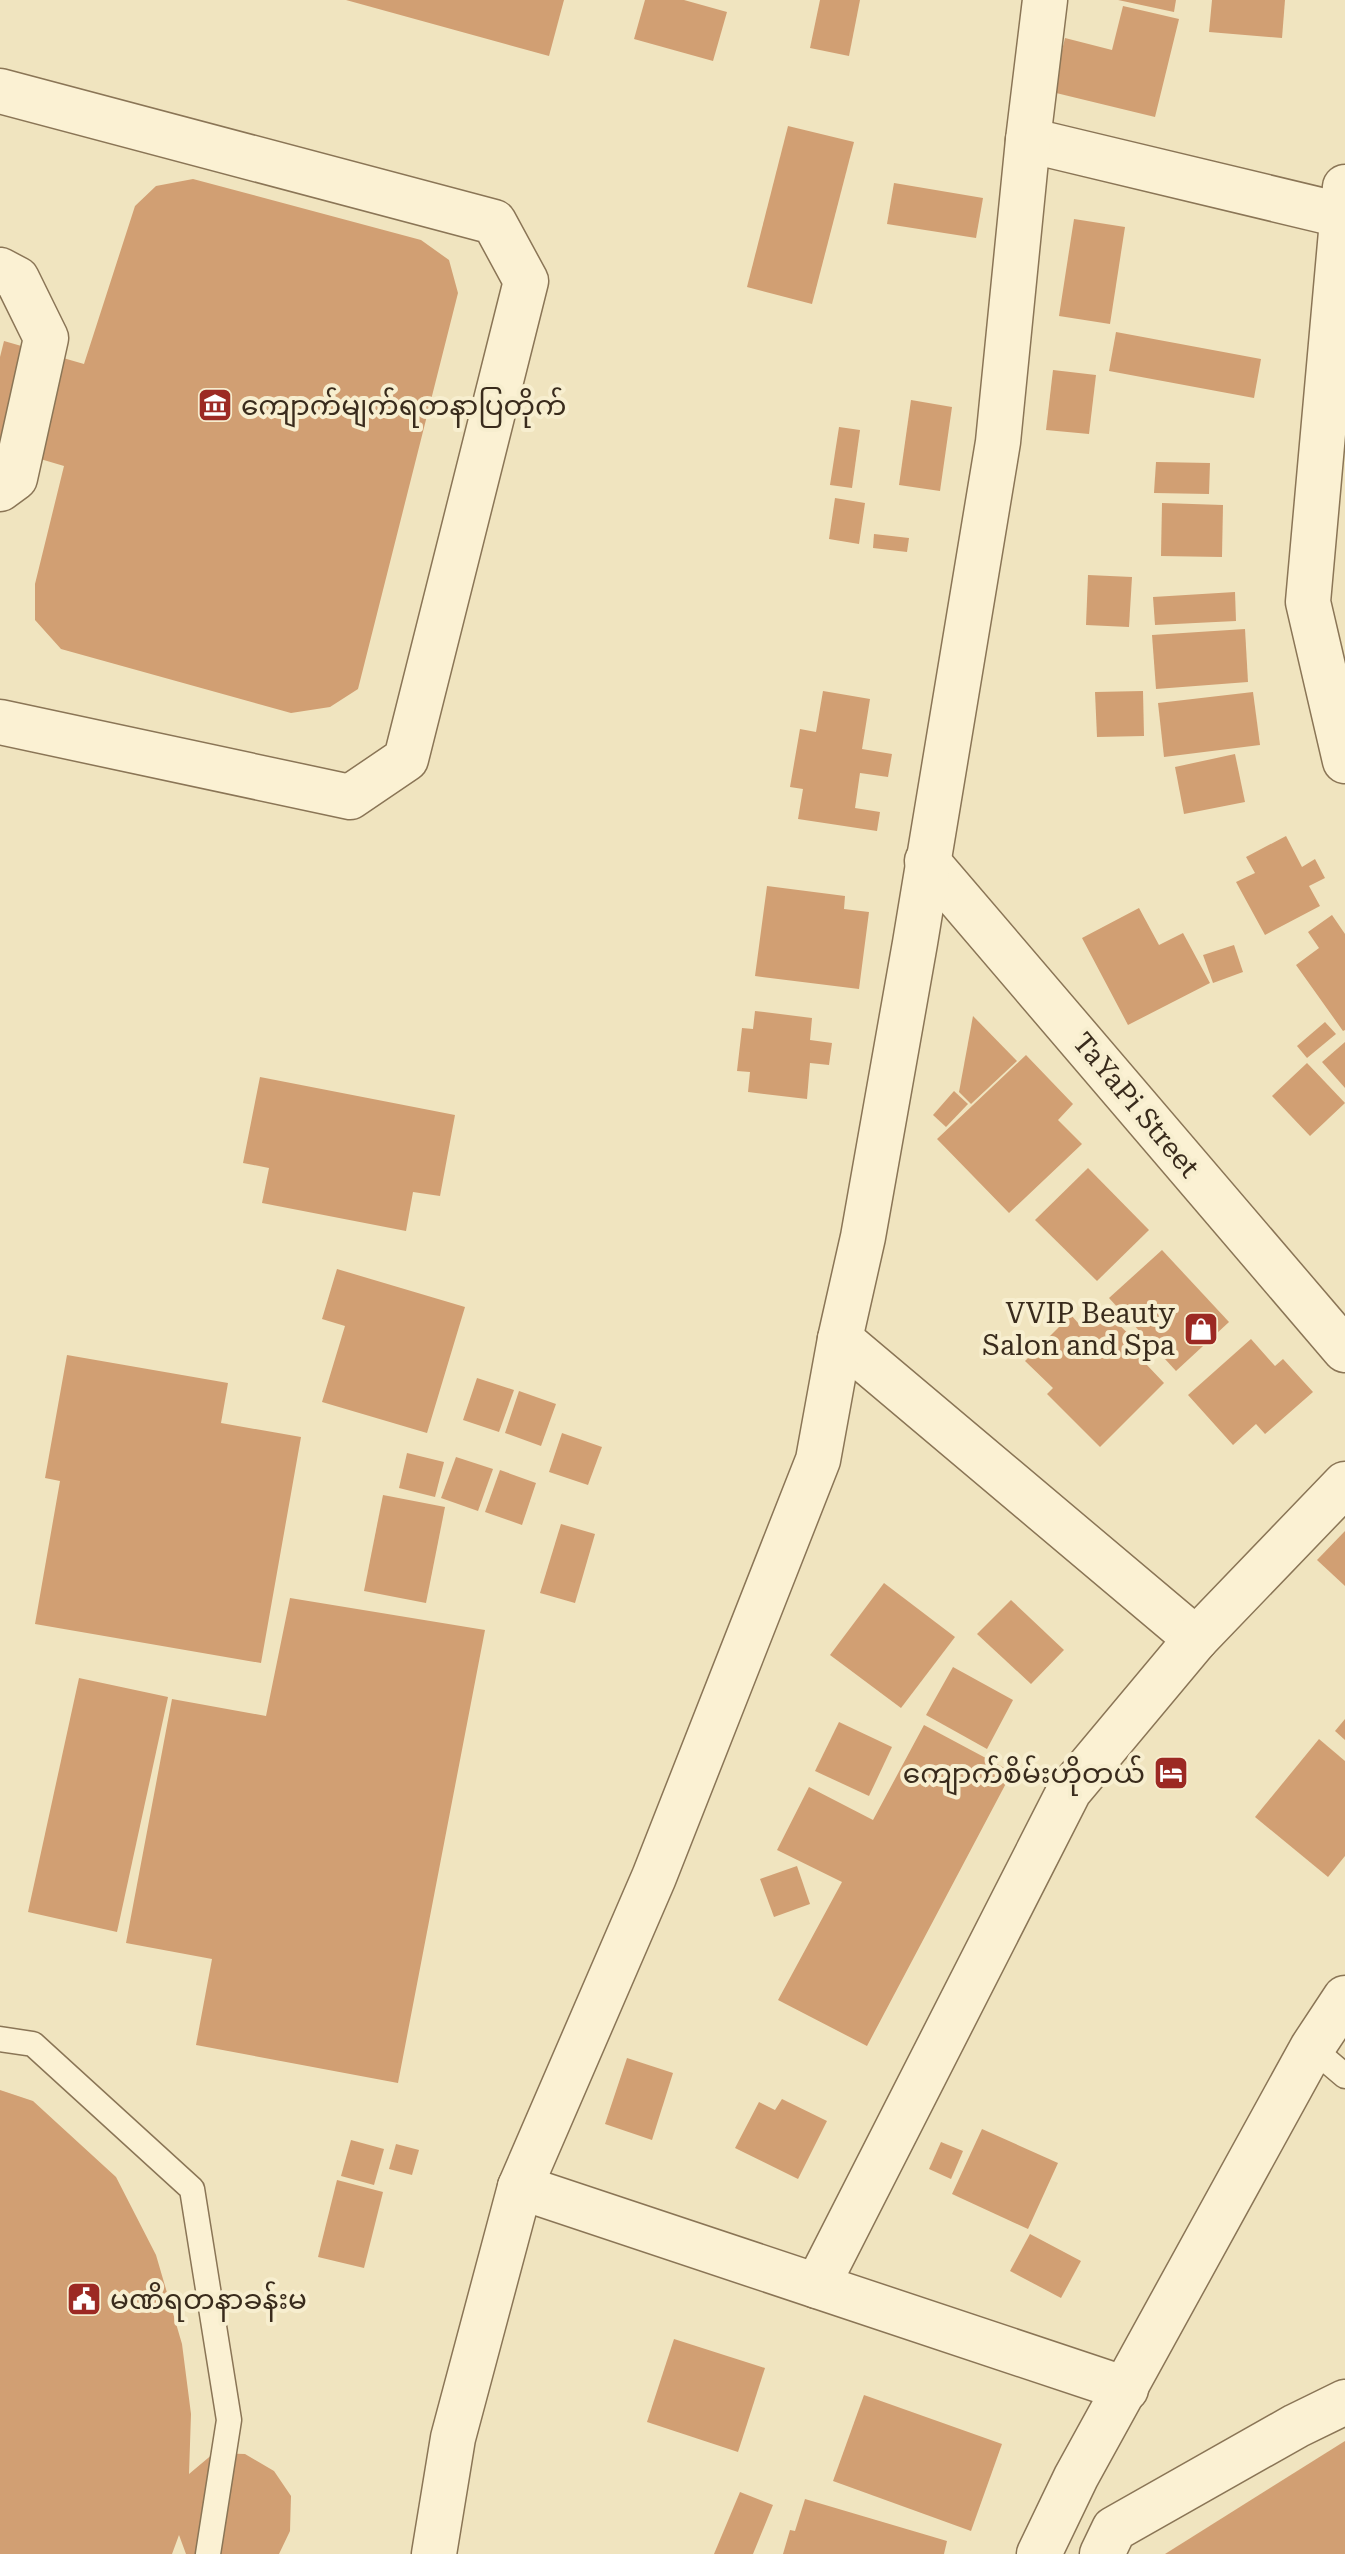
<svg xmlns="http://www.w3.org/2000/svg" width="1345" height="2554" font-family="'Roboto Serif','Noto Sans Myanmar',serif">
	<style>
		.building { fill: #d19f73 }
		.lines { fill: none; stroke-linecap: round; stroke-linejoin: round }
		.lane-casing { stroke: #8a7556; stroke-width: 27 }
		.street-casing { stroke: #8a7556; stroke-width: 47 }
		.lane { stroke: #fbf1d3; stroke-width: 24 }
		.street { stroke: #fbf1d3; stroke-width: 44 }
		.labels { text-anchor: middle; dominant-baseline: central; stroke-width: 8; stroke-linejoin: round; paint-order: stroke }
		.poi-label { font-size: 28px; fill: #392b1c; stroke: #f7eecf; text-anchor: start }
		.street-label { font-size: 28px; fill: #392b1c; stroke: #f7eecf }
	</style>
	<rect width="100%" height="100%" fill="#f0e4bf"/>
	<g class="building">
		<polygon points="346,0 564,0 549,56"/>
		<polygon points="645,0 684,0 727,12 713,61 634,39"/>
		<polygon points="820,0 860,0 849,56 810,48"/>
		<polygon points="1118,0 1176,0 1174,12"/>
		<polygon points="1212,0 1285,0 1282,38 1209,32"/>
		<polygon points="1123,6 1179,19 1155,117 1052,92 1065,38 1112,50"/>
		<polygon points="788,126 854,142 812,304 747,287"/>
		<polygon points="193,179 421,240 449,260 458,293 358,689 330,707 291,713 61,649 35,620 35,584 64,466 0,447 0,357 4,341 84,364 135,206 156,186"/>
		<polygon points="894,183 983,198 976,238 887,224"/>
		<polygon points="1074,219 1125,227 1110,324 1059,316"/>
		<polygon points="1116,332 1261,359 1254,398 1109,371"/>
		<polygon points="1053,370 1096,375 1089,434 1046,430"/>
		<polygon points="911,400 952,407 940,491 899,485"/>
		<polygon points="839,427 860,430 852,488 830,485"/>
		<polygon points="1156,462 1210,463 1209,494 1154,493"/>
		<polygon points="835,498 865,503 859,544 829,539"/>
		<polygon points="1162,503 1223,505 1222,557 1161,556"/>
		<polygon points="874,534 909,538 907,552 873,548"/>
		<polygon points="1088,575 1132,577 1129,627 1086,625"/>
		<polygon points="1235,592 1236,621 1155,625 1153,597"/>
		<polygon points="1245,629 1248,682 1156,689 1152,635"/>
		<polygon points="823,691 870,699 862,749 892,754 888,777 860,773 855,808 880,812 877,831 798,819 803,789 790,787 800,729 816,732"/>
		<polygon points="1143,691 1144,736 1097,737 1095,692"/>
		<polygon points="1253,692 1260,745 1164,757 1158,703"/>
		<polygon points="1235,754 1245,802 1184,814 1175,767"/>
		<polygon points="1286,836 1302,867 1315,859 1325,878 1309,886 1320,906 1265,935 1236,882 1255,873 1246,857"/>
		<polygon points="767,886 845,896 844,909 869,912 859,989 755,976"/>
		<polygon points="1139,908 1159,945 1183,933 1210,983 1128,1025 1082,938"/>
		<polygon points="1332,915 1345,934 1345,1030 1343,1031 1296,965 1319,948 1308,932"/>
		<polygon points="1234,945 1243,972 1213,983 1203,955"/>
		<polygon points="755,1011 812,1018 810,1040 832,1043 829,1065 810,1063 807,1099 748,1092 750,1072 737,1071 742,1028 753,1029"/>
		<polygon points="973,1016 1017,1061 971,1104 959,1092"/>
		<polygon points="1325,1022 1336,1034 1307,1058 1297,1046"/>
		<polygon points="1345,1042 1345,1088 1322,1062"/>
		<polygon points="1026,1055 1073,1104 1058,1120 1082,1144 1009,1213 937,1139"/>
		<polygon points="1307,1063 1345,1103 1310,1136 1272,1096"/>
		<polygon points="260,1077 455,1115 440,1196 413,1192 406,1231 262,1203 269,1168 243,1163"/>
		<polygon points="954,1091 968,1104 946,1127 933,1115"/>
		<polygon points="1088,1168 1149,1230 1097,1281 1035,1220"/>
		<polygon points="1162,1250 1229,1322 1176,1371 1109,1298"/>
		<polygon points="337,1269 465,1307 427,1433 322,1402 345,1326 322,1319"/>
		<polygon points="1103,1309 1152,1357 1146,1364 1164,1383 1100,1447 1047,1394 1053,1388 1025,1361 1071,1315 1079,1324 1091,1313 1095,1317"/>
		<polygon points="1251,1339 1275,1366 1283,1359 1313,1392 1265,1434 1256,1424 1233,1445 1188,1395"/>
		<polygon points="67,1355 228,1383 221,1423 301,1437 261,1663 35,1624 60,1481 45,1478"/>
		<polygon points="477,1378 514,1390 499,1432 463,1420"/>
		<polygon points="519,1391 556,1404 541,1446 505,1433"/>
		<polygon points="562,1433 602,1447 588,1485 549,1472"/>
		<polygon points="407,1453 444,1462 435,1497 399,1488"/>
		<polygon points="456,1457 493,1469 478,1511 441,1498"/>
		<polygon points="500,1470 536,1483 522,1525 485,1512"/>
		<polygon points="383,1495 445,1507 426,1603 364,1591"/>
		<polygon points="561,1524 595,1534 575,1603 540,1593"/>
		<polygon points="1345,1531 1345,1586 1317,1560"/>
		<polygon points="884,1583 955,1637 901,1708 830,1655"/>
		<polygon points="290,1598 485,1630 398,2083 196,2045 212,1959 126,1943 172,1699 266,1716"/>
		<polygon points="1011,1600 1064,1650 1031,1684 977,1634"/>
		<polygon points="953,1667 1013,1700 987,1749 926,1715"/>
		<polygon points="79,1678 168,1697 117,1932 28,1912"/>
		<polygon points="1345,1719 1345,1740 1335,1731"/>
		<polygon points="839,1722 892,1747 869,1796 815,1771"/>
		<polygon points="924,1725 1012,1772 867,2046 778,2000 842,1882 777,1850 809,1787 873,1820"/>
		<polygon points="1319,1739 1345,1761 1345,1856 1328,1877 1255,1817"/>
		<polygon points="797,1866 810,1904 774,1917 760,1879"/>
		<polygon points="627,2058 673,2073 652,2140 605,2124"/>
		<polygon points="0,2090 33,2101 116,2177 156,2255 182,2344 191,2414 189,2474 214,2453 245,2454 274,2471 291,2496 290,2531 279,2554 186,2554 179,2535 172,2554 0,2554"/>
		<polygon points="782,2099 827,2121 798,2179 735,2148 759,2102 775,2110"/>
		<polygon points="982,2129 1058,2163 1028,2229 952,2194"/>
		<polygon points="351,2140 384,2149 374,2185 341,2176"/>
		<polygon points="941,2142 963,2151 951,2179 929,2169"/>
		<polygon points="396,2144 419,2150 412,2175 389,2169"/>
		<polygon points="337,2180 383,2192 364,2268 318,2257"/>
		<polygon points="1030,2234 1081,2261 1061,2298 1010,2271"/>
		<polygon points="674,2339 765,2368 738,2452 647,2422"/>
		<polygon points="864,2395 1002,2444 971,2531 833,2481"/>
		<polygon points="1345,2441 1345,2554 1165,2554"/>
		<polygon points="740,2492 773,2505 753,2554 714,2554"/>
		<polygon points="805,2499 947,2541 944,2554 783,2554 790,2530 795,2531"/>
	</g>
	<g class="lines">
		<g class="lane-casing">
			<g id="lane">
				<polyline points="0,2039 33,2044 192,2189 229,2420 208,2554"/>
				<polyline points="1312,2048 1345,2076"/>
			</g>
		</g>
		<g class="street-casing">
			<g id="street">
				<polyline points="0,91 494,222 526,281 406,759 350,797 0,722"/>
				<polyline points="1028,140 1345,216"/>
				<polyline points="1345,187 1308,602 1345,761"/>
				<polyline points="0,270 17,279 46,338 15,478 0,489"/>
				<polyline points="927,861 1345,1350"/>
				<polyline points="840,1339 1196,1639"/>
				<polyline points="520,2187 1126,2389"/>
				<polyline points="817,2286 1069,1791 1196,1639 1345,1484"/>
				<polyline points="434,2554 453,2438 520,2187 654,1877 818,1460 840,1339 863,1237 915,943 998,442 1028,140 1045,0"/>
				<polyline points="1039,2554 1076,2477 1312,2048 1345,1998"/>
				<polyline points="1102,2554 1114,2529 1296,2426 1345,2402"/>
			</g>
		</g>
		<use href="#lane" class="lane"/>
		<use href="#street" class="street"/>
	</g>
	<defs>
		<g id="museum-square" transform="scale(1.8)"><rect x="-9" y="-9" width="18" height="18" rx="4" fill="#9c2923" stroke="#f7eecf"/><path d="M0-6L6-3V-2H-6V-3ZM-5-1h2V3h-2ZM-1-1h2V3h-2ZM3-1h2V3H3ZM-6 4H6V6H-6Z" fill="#fff"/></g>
		<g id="shop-square" transform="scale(1.8)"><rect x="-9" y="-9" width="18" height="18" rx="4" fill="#9c2923" stroke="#f7eecf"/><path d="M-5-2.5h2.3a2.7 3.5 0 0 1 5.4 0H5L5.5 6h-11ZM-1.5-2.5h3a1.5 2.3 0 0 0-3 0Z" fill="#fff"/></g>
		<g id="hotel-square" transform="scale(1.8)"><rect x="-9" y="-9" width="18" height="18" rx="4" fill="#9c2923" stroke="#f7eecf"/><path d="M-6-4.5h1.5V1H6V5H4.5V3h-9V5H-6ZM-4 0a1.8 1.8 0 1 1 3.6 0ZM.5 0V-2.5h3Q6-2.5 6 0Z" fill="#fff"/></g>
		<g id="civic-square" transform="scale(1.8)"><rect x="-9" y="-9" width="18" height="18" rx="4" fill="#9c2923" stroke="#f7eecf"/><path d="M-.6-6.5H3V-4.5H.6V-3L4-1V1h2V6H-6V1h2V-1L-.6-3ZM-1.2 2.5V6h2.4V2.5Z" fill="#fff"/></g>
	</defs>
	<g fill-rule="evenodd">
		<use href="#museum-square" x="215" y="405"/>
		<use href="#shop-square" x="1201" y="1329"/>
		<use href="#hotel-square" x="1171" y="1773"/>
		<use href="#civic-square" x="84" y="2299"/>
	</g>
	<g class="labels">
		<g class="poi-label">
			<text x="241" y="405">ကျောက်မျက်ရတနာပြတိုက်</text>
			<text x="1175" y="1313" text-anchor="end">VVIP Beauty<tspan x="1175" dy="32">Salon and Spa</tspan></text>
			<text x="1145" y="1773" text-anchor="end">ကျောက်စိမ်းဟိုတယ်</text>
			<text x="110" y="2299">မဏိရတနာခန်းမ</text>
		</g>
		<g class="street-label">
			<text transform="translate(1136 1105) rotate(50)">TaYaPi Street</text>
		</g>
	</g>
</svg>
